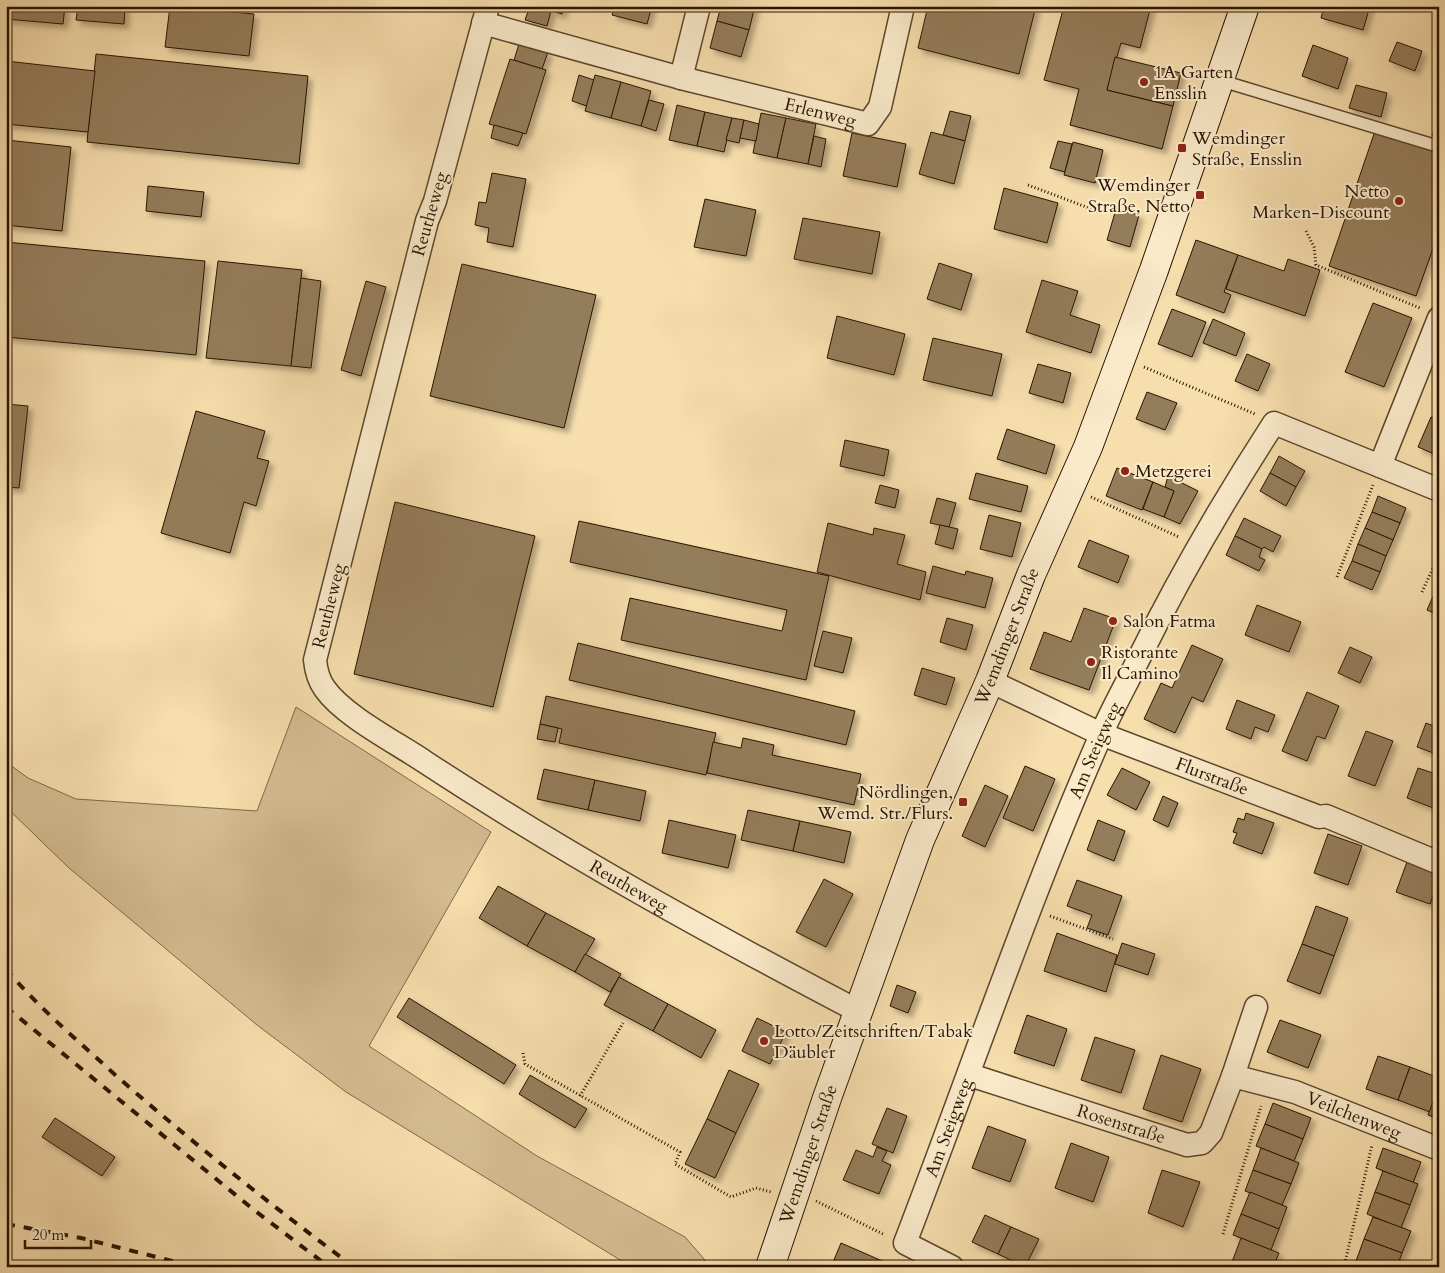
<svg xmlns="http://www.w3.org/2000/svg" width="1445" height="1273" font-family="Cardo,serif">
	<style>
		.green { fill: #d4bc90; stroke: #7e6848 }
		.building { fill: #947d5a; stroke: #291400; filter: url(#shadow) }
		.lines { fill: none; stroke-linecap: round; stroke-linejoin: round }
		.service-casing { stroke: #5c462b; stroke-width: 14 }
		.minor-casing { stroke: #5c462b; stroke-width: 25 }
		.secondary-casing { stroke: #291400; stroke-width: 30 }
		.path { stroke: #291400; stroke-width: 3; stroke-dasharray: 1 2.5; stroke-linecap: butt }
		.service { stroke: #faeaca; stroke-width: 11 }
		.minor { stroke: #faeaca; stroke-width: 22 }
		.secondary { stroke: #faeaca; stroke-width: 28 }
		.rail { stroke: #291400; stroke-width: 4; stroke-dasharray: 9 9; stroke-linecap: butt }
		.poi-dot { fill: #8f2418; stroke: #faeaca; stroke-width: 2 }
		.labels { text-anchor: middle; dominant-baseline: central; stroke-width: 4; stroke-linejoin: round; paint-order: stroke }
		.poi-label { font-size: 18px; fill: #291400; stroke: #faeaca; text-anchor: start }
		.street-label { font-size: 18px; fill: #291400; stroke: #faeaca }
	</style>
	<defs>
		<filter id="shadow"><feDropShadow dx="4.5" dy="4.5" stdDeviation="2.5" flood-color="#0004"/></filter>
	</defs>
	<rect width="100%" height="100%" fill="#f7dead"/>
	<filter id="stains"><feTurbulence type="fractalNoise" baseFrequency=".004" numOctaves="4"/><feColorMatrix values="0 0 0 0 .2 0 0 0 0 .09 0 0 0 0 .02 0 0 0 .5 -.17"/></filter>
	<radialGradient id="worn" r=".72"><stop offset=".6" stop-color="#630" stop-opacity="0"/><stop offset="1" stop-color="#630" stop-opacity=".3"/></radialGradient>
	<polygon class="green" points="296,707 491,832 369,1046 537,1156 685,1237 711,1267 630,1266 346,1092 257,1025 69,868 6,807 6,762 28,778 76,799 257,811"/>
	<g class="building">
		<polygon points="6,6 65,6 63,24 6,19"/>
		<polygon points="78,6 125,6 124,24 76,20"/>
		<polygon points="170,6 254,14 249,56 165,47"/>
		<polygon points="530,6 551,11 547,26 525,20"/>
		<polygon points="536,6 564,6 562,14"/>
		<polygon points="615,6 652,6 647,24 612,15"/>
		<polygon points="721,6 755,6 749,30 717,21"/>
		<polygon points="928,6 1036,6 1019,74 918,48"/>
		<polygon points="1064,6 1151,6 1140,48 1121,43 1107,90 1173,106 1162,149 1070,125 1079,89 1044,80"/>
		<polygon points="1324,6 1370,6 1363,30 1321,18"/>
		<polygon points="717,21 749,30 741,57 710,48"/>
		<polygon points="1397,42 1422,51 1415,71 1389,61"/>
		<polygon points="519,44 548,52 542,69 514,60"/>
		<polygon points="1313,45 1348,58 1338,89 1302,76"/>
		<polygon points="96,54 308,76 299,164 87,142"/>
		<polygon points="1115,57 1181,73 1173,106 1107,90"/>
		<polygon points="510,59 546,70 526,134 489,124"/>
		<polygon points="6,61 95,71 88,132 6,124"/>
		<polygon points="579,75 594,80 587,106 572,101"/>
		<polygon points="595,75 621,82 611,118 585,111"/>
		<polygon points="621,82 651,91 641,126 611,118"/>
		<polygon points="1356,85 1387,93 1381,117 1349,108"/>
		<polygon points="649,100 664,104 656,131 641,126"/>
		<polygon points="677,105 705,112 697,146 669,140"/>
		<polygon points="950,111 971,116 965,141 943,135"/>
		<polygon points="705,112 732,118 724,152 697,146"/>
		<polygon points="761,113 786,118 777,158 753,153"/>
		<polygon points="1439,115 1439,137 1432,135"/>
		<polygon points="732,118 744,120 739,143 726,140"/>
		<polygon points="786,118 816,124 808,164 777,158"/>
		<polygon points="744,120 759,124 756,141 740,138"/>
		<polygon points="494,125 523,133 518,146 491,138"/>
		<polygon points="1375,131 1435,152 1439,140 1439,232 1416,296 1329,266"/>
		<polygon points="931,132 965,141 954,184 919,174"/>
		<polygon points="852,133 906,144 897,187 843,176"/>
		<polygon points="814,136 826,139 821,167 808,164"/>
		<polygon points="6,140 71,147 62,231 6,225"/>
		<polygon points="1058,141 1072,144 1065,172 1050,168"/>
		<polygon points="1073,142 1103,150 1095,183 1064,175"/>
		<polygon points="492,173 526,179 513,247 487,242 489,228 475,225 479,202 486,203"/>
		<polygon points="148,186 204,192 201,217 146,211"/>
		<polygon points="1004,188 1058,203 1047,243 994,229"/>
		<polygon points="705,199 756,210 746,256 694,247"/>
		<polygon points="1116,209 1139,215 1130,247 1107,240"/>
		<polygon points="803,218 880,232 872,274 794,259"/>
		<polygon points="1196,240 1238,255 1224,292 1231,295 1224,313 1176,295"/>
		<polygon points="6,242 205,261 196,355 6,337"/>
		<polygon points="1238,255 1284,271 1288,259 1320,270 1305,316 1226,289"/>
		<polygon points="218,261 302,270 291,366 206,358"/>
		<polygon points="939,263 972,274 961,310 927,299"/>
		<polygon points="462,264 596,295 564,428 430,396"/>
		<polygon points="301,278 321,281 311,368 291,366"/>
		<polygon points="1042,280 1078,291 1070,315 1100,325 1091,353 1026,332"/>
		<polygon points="366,281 386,287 361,376 341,370"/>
		<polygon points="1373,303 1412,318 1384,387 1345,372"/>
		<polygon points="1172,309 1206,322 1192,357 1158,344"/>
		<polygon points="837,316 905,334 894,375 827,358"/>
		<polygon points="1213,319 1245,333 1236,356 1203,343"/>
		<polygon points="933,338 1002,354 992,396 923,380"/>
		<polygon points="1247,354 1270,364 1258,391 1235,381"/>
		<polygon points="1038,364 1071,373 1063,403 1029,393"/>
		<polygon points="1147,392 1177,403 1165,430 1136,419"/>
		<polygon points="6,404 28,406 19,488 6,487"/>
		<polygon points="196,411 265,431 257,458 269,461 256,506 244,502 230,553 161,533"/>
		<polygon points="1431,417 1439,420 1439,456 1418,447"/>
		<polygon points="1007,429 1055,445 1046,474 997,459"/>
		<polygon points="845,440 889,450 884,476 840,466"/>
		<polygon points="1279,456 1305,471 1296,487 1270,473"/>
		<polygon points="1117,468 1153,482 1142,510 1106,496"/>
		<polygon points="976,473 1028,486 1021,512 969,499"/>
		<polygon points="1270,473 1296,487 1286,506 1260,491"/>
		<polygon points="1168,476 1198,491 1180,524 1164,517 1174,491 1165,487"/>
		<polygon points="1153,482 1174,491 1164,517 1143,509"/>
		<polygon points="880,485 899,490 895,508 875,503"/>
		<polygon points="1378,496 1406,508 1400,523 1372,512"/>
		<polygon points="937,498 956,503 949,527 930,523"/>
		<polygon points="395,502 535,536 493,707 354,674"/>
		<polygon points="1372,512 1400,523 1393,540 1365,528"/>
		<polygon points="989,515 1021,523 1012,557 980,549"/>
		<polygon points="1244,518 1281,536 1273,552 1264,547 1262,549 1235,536"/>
		<polygon points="579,521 829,576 806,680 621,640 630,598 782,631 787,610 570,562"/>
		<polygon points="828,523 873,535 874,528 905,535 897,564 926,572 920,600 817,572"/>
		<polygon points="940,525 958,529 953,549 935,544"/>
		<polygon points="1365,528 1393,540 1386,556 1358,544"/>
		<polygon points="1235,536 1262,549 1259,557 1265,560 1259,571 1226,555"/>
		<polygon points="1089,540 1129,556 1118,583 1078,567"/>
		<polygon points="1358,544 1386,556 1380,572 1352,561"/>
		<polygon points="1352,561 1380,572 1372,590 1344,578"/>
		<polygon points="933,566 965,575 966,571 993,578 985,608 926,593"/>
		<polygon points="1434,594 1439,596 1439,615 1427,610"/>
		<polygon points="1257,605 1301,622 1289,652 1245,635"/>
		<polygon points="1084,608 1116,619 1089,690 1030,669 1044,632 1071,642"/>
		<polygon points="947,618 973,625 966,650 940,642"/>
		<polygon points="823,631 852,638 843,673 814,666"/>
		<polygon points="578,643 855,711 846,745 569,680"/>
		<polygon points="1192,645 1223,659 1203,702 1192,697 1175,733 1144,719 1161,683 1172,688"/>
		<polygon points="1350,647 1372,657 1360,683 1338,673"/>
		<polygon points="922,668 955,678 946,705 914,695"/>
		<polygon points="1307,692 1339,706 1325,739 1317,736 1307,761 1282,751"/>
		<polygon points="546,696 716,733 706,775 559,743 562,729 540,724"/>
		<polygon points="1237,700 1275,715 1268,732 1255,727 1251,739 1226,729"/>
		<polygon points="1426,723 1439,728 1439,755 1417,747"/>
		<polygon points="540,724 558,728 555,742 537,739"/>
		<polygon points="1366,731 1393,741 1375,786 1348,776"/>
		<polygon points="743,738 774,745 772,755 861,774 854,805 707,773 713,742 741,748"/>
		<polygon points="1025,766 1055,779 1033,831 1003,818"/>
		<polygon points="1122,768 1150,782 1136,810 1107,795"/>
		<polygon points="1418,768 1439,775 1439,803 1436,809 1407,798"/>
		<polygon points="544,769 595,780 588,810 537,799"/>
		<polygon points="595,780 646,791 640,821 588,810"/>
		<polygon points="985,785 1008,796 985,847 962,836"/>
		<polygon points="1163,796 1178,803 1168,827 1153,820"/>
		<polygon points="748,810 800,821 793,851 741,840"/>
		<polygon points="1246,813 1274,823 1262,854 1233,843 1237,833 1233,832 1238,818 1244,820"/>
		<polygon points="669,820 736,835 728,868 662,853"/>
		<polygon points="1098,820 1125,831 1114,861 1087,850"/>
		<polygon points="800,821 851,832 844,863 793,851"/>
		<polygon points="1328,834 1362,846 1348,885 1314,873"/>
		<polygon points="1407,862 1439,873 1439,880 1430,904 1396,892"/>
		<polygon points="824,879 853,894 826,947 796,932"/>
		<polygon points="1077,880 1122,896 1108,935 1087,928 1092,915 1067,906"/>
		<polygon points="498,886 546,913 527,946 479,918"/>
		<polygon points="1316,906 1348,918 1334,956 1302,944"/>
		<polygon points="546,913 595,939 575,972 527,946"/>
		<polygon points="1057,933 1117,955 1106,992 1044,971"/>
		<polygon points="1122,943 1155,954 1148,975 1115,964"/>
		<polygon points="1302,944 1334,956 1320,994 1287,981"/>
		<polygon points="585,954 621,974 610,992 575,972"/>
		<polygon points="619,977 668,1004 653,1031 604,1005"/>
		<polygon points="897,985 916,992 908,1013 890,1006"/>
		<polygon points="409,998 516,1065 504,1084 397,1017"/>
		<polygon points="668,1004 716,1030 701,1058 653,1031"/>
		<polygon points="1027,1015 1067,1029 1054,1066 1014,1053"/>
		<polygon points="757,1018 786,1032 770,1064 742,1051"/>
		<polygon points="1280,1020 1321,1035 1308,1068 1267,1052"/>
		<polygon points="1095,1037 1135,1050 1121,1093 1081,1080"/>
		<polygon points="1161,1055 1201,1069 1182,1122 1143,1109"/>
		<polygon points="1378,1056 1410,1067 1398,1100 1366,1089"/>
		<polygon points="1410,1067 1439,1078 1439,1086 1430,1112 1398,1100"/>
		<polygon points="729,1070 759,1084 736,1133 707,1119"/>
		<polygon points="530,1075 587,1109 575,1128 519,1094"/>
		<polygon points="1437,1092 1439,1093 1439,1119 1428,1115"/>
		<polygon points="1273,1103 1311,1118 1303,1139 1265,1124"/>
		<polygon points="887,1108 907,1116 893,1153 872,1144"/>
		<polygon points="55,1118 115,1157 102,1176 42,1137"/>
		<polygon points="707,1119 736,1133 715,1178 685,1164"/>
		<polygon points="1265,1124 1303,1139 1294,1161 1256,1146"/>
		<polygon points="988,1126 1026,1140 1010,1182 972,1168"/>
		<polygon points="1071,1143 1109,1157 1093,1202 1055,1188"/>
		<polygon points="877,1147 887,1151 882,1161 891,1165 879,1194 843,1180 856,1150 873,1157"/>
		<polygon points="1261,1148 1299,1163 1291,1184 1253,1170"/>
		<polygon points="1383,1148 1421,1162 1413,1183 1376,1168"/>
		<polygon points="1162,1170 1200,1182 1183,1227 1148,1213"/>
		<polygon points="1253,1170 1291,1184 1282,1205 1245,1191"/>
		<polygon points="1383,1171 1418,1184 1410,1205 1375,1192"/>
		<polygon points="1250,1192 1287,1207 1279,1229 1241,1214"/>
		<polygon points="1375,1192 1410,1205 1401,1228 1367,1214"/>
		<polygon points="1241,1214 1279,1229 1271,1250 1233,1235"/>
		<polygon points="985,1215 1011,1227 998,1254 972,1242"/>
		<polygon points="1373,1217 1411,1231 1402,1253 1364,1239"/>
		<polygon points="1011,1227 1039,1239 1025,1267 998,1254"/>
		<polygon points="1241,1238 1279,1253 1273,1267 1243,1267 1232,1262"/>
		<polygon points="1364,1239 1402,1253 1397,1267 1373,1267 1356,1261"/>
		<polygon points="841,1243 896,1267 831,1267"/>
	</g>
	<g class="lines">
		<g class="service-casing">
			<polyline id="service" points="1219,80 1437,146"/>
		</g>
		<g class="minor-casing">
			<g id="minor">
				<path id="s1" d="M488 6 435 201 427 221 315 660C316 670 319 681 325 689 344 716 397 743 425 762 565 854 711 934 858 1011"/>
				<path id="s2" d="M483 23 681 78 868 124 880 107 903 6"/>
				<polyline points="681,78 699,6"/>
				<polyline points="1380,466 1439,490"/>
				<path id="s3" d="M990 681 1101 734 1319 817 1326 816 1439 863"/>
				<path id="s4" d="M970 1075 1187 1145 1202 1143 1211 1133 1233 1076 1295 1092 1439 1149"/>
				<polyline points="1233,1076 1256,1007"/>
				<path id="s5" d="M952 1267 905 1243C970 1074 1028 901 1101 735 1111 711 1125 687 1137 662 1178 579 1224 500 1274 423L1380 466 1439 318"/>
			</g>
		</g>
		<g class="secondary-casing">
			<g id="secondary">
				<path id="s6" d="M770 1267 827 1098 920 840 990 681 1031 575 1088 447 1154 270 1245 6"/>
			</g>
		</g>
		<g class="path">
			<polyline points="1028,185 1102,213"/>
			<polyline points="1306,231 1314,247 1316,265 1420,308"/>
			<polyline points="1144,367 1255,414"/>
			<polyline points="1091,497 1179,537"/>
			<polyline points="1337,577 1373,485"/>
			<polyline points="1422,592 1439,555"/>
			<polyline points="1050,916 1113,939"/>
			<polyline points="523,1053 525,1064 680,1152 675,1164 731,1197 756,1188 771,1192"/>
			<polyline points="580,1096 623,1023"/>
			<polyline points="816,1201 885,1235"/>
			<polyline points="1223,1234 1261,1106"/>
			<polyline points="1344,1267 1372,1145"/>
		</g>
		<use href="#service" class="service"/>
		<use href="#minor" class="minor"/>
		<use href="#secondary" class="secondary"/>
		<g class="rail">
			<path d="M6 969C38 1007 76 1039 112 1072 190 1141 271 1205 354 1267"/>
			<polyline points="6,1007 254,1210 329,1267"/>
			<polyline points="6,1224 81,1238 196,1267"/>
		</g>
	</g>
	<g class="poi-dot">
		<circle cx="1144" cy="82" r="5"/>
		<rect x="1177" y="143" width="10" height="10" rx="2.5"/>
		<rect x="1195" y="190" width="10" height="10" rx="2.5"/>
		<circle cx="1399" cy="201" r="5"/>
		<circle cx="1125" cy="471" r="5"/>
		<circle cx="1113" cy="621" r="5"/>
		<circle cx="1091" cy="662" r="5"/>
		<rect x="958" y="797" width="10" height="10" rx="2.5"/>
		<circle cx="764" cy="1041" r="5"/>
	</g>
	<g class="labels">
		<g class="poi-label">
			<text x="1154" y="72">1A Garten<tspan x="1154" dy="21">Ensslin</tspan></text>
			<text x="1192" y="138">Wemdinger<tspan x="1192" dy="21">Straße, Ensslin</tspan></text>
			<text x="1190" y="185" text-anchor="end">Wemdinger<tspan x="1190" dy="21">Straße, Netto</tspan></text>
			<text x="1389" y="191" text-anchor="end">Netto<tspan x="1389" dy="21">Marken-Discount</tspan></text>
			<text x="1135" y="471">Metzgerei</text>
			<text x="1123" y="621">Salon Fatma</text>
			<text x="1101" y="652">Ristorante<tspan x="1101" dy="21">Il Camino</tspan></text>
			<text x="953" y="792" text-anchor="end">Nördlingen,<tspan x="953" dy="21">Wemd. Str./Flurs.</tspan></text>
			<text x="774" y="1031">Lotto/Zeitschriften/Tabak<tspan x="774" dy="21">Däubler</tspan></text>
		</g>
		<g class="street-label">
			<text stroke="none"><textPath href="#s2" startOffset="349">Erlenweg</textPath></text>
			<text transform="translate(430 214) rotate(-74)">Reutheweg</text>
			<text transform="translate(329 606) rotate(-76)">Reutheweg</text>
			<text stroke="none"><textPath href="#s6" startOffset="674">Wemdinger Straße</textPath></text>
			<text stroke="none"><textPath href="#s5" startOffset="581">Am Steigweg</textPath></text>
			<text stroke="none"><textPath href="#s3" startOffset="242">Flurstraße</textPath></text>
			<text stroke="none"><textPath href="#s1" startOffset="1071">Reutheweg</textPath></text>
			<text stroke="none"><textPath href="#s4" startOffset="445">Veilchenweg</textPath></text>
			<text stroke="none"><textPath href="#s4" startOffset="159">Rosenstraße</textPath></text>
			<text stroke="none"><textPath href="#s5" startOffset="176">Am Steigweg</textPath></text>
			<text stroke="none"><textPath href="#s6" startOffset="119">Wemdinger Straße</textPath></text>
		</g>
	</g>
	<rect width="1445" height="1273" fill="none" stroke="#f7dead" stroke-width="25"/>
	<rect x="8" y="8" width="1430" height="1258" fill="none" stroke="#291400" stroke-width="2.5"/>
	<rect x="12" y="12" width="1420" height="1248" fill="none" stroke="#291400"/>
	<path d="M25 1240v8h66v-8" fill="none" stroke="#291400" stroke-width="2.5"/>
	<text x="32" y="1240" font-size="15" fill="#291400" stroke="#faeaca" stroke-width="4" paint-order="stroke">20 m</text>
	<rect width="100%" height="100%" filter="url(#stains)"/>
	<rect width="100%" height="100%" fill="url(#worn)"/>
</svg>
